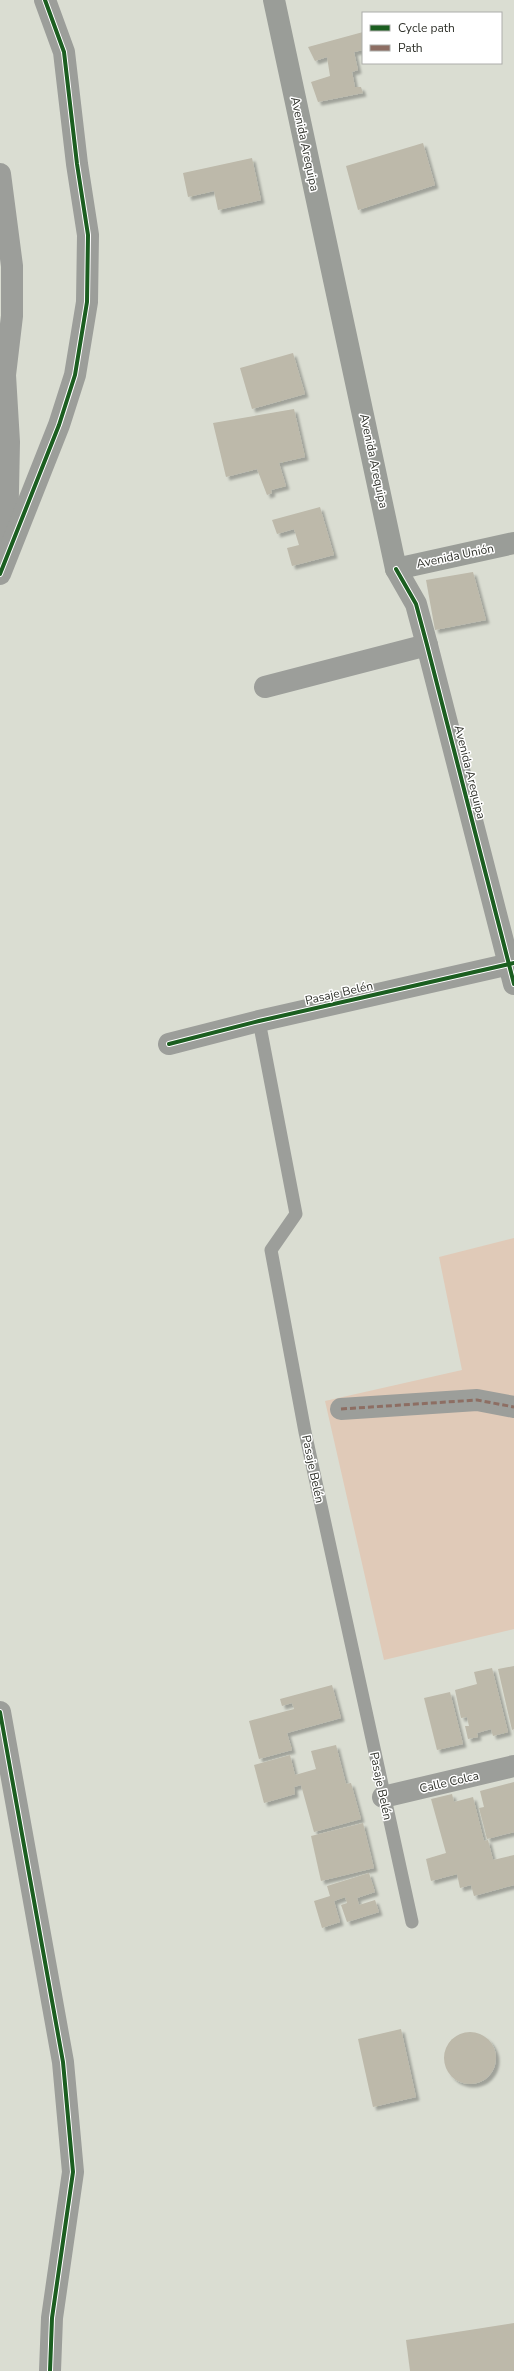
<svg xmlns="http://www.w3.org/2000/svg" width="514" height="2371" font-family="'Nunito Sans',sans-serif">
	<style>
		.green { fill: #e0cab8 }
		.building { fill: #bdb9aa; filter: url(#shadow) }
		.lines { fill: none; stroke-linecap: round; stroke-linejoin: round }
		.service { stroke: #9c9e9a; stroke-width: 13 }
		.minor { stroke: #9c9e9a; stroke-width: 22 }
		.secondary { stroke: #9a9d98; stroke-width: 22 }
		.quiet { stroke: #8d6e63; stroke-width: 3; stroke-dasharray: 6 3; stroke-linecap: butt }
		.cycleway-casing { stroke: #fff; stroke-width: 6 }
		.cycleway { stroke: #1b5e20; stroke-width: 4 }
		.labels { text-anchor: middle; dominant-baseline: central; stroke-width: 3; stroke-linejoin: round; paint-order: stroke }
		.street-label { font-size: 12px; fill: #2f312a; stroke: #fff }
	</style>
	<defs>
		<filter id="shadow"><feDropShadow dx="3.5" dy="3.5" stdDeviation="1" flood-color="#0004"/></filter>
	</defs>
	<rect width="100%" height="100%" fill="#daddd2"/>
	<polygon class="green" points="514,1238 514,1629 384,1660 325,1401 462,1370 439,1257"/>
	<g class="building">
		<polygon points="363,32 363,50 354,52 358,70 352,72 355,87 361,87 363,93 318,102 311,82 330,76 327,57 315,61 308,47"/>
		<polygon points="423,143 435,185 358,210 346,166"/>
		<polygon points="252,158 261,200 218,210 214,191 188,197 183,173"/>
		<polygon points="293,353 305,394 252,409 240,368"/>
		<polygon points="294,409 305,457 279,463 286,486 271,490 272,493 267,495 257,469 226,477 213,423"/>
		<polygon points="320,507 334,555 292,566 287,548 299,545 294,529 277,534 272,520"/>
		<polygon points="473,572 486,620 435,630 426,580"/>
		<polygon points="514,1666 514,1729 512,1730 498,1669"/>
		<polygon points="492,1668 508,1732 493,1736 491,1729 477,1733 478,1737 468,1739 465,1726 469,1726 467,1717 461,1718 455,1690 477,1684 474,1672"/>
		<polygon points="332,1685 341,1718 287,1733 292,1750 259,1759 249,1721 294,1709 292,1703 282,1706 280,1699"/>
		<polygon points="450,1692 463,1744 437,1750 424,1698"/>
		<polygon points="336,1745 346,1784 351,1783 361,1819 314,1832 301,1785 294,1787 295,1794 264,1803 254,1765 290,1755 295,1775 316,1769 311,1751"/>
		<polygon points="514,1782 514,1832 487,1839 479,1808 484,1807 480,1791"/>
		<polygon points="452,1794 454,1802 473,1797 484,1841 488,1840 493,1860 514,1855 514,1885 474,1896 471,1885 460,1888 457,1874 431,1881 426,1859 446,1853 431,1799"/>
		<polygon points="363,1823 374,1868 321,1881 311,1836"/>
		<polygon points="369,1873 375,1892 357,1898 359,1905 375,1900 379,1912 347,1922 341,1905 347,1903 345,1897 334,1901 340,1922 322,1928 314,1901 330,1896 327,1886"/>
		<polygon points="401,2029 416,2097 373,2107 358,2039"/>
		<circle cx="470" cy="2058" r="26"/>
		<polygon points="514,2323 514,2371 410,2371 406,2340"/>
	</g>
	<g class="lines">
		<polyline class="service" points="259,1021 296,1214 271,1250 305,1432 412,1922"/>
		<g class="minor">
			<polyline points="0,174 12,266 12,316 5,375 9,442 7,540"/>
			<polyline points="396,569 416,604 427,645 514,984"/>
			<polyline points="0,574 59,425 75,375 87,302 88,235 77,164 64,52 45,0"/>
			<polyline points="265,687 427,645"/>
			<polyline points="169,1044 259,1021 514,963"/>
			<polyline points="341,1409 477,1400 514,1407"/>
			<polyline points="0,1712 63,2062 73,2172 52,2318 50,2371"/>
			<polyline points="383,1797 514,1766"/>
		</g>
		<polyline class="secondary" points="274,0 396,569 514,543"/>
		<polyline class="quiet" points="341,1409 477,1400 514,1407"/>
		<g class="cycleway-casing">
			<g id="cycleway">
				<polyline points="396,569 416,604 427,645 514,984"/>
				<polyline points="0,574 59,425 75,375 87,302 88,235 77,164 64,52 45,0"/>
				<polyline points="169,1044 259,1021 514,963"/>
				<polyline points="0,1712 63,2062 73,2172 52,2318 50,2371"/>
			</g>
		</g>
		<use href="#cycleway" class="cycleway"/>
	</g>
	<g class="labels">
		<g class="street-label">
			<text transform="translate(305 144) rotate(78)">Avenida Arequipa</text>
			<text transform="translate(374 461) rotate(78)">Avenida Arequipa</text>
			<text transform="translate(455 556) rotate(-12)">Avenida Unión</text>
			<text transform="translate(470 772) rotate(76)">Avenida Arequipa</text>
			<text transform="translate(339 993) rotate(-13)">Pasaje Belén</text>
			<text transform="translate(313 1469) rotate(78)">Pasaje Belén</text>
			<text transform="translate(449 1782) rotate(-13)">Calle Colca</text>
			<text transform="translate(381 1786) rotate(78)">Pasaje Belén</text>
		</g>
	</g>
	<rect x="362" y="12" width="140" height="52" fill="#ffffff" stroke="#acadaa"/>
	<rect x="370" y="25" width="20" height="6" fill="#1b5e20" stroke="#acadaa"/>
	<text x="398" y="32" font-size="12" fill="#2f312a">Cycle path</text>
	<rect x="370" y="45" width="20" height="6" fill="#8d6e63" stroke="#acadaa"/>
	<text x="398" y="52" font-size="12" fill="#2f312a">Path</text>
</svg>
